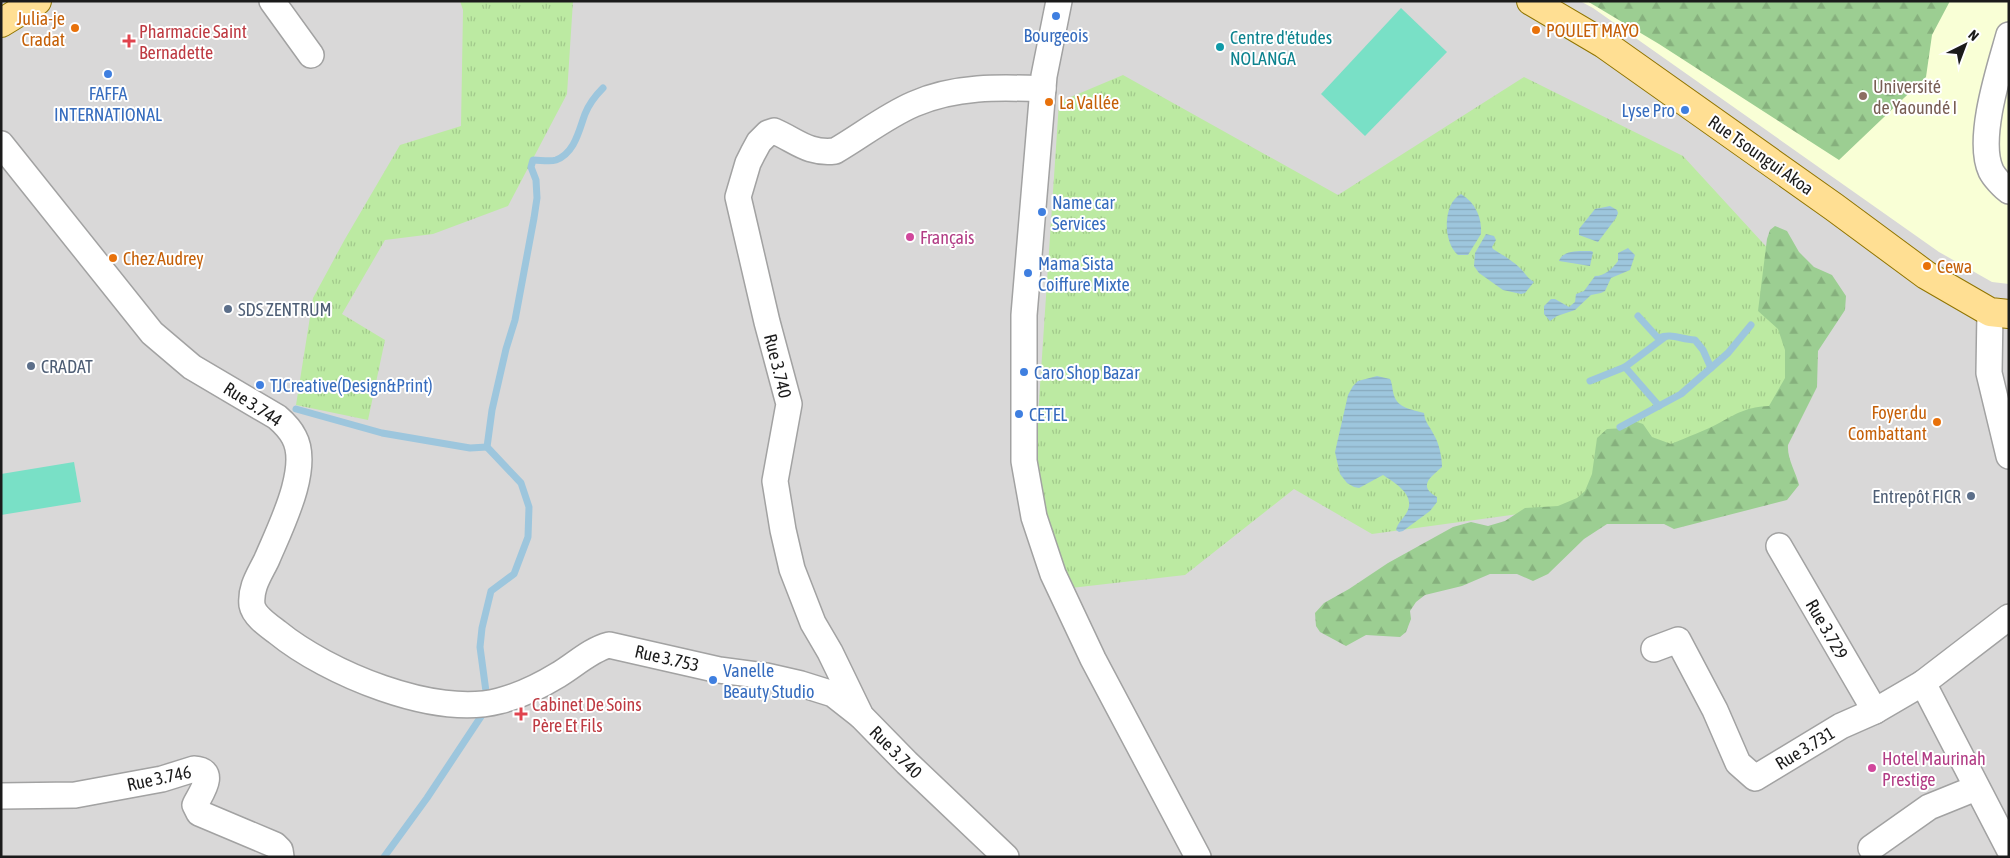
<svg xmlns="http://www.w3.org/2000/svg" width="2010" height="858" font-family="'Asap Condensed',sans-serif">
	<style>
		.residential { fill: #d9d8d8 }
		.education { fill: #f9ffd6 }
		.grass { fill: url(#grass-tufts) }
		.forest { fill: url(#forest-firs) }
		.pitch { fill: #79e0c6 }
		.water { fill: url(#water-rules) }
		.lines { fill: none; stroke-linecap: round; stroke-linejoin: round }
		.stream { stroke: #9dc6dd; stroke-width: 7 }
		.minor-casing { stroke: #a2a2a2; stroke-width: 28 }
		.major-casing { stroke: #917500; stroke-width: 30 }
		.minor { stroke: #fff; stroke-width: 25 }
		.major { stroke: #ffdf93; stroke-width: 28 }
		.shop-dot { fill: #3f7fe0; stroke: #fff; stroke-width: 2 }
		.food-dot { fill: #e8710a; stroke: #fff; stroke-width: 2 }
		.health-dot { fill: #e0444e; stroke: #fff; stroke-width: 2 }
		.culture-dot { fill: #0f9aa8; stroke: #fff; stroke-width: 2 }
		.education-dot { fill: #8d6e63; stroke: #fff; stroke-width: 2 }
		.hotel-dot { fill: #d1479c; stroke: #fff; stroke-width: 2 }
		.service-dot { fill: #5c6f8a; stroke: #fff; stroke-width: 2 }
		.labels { text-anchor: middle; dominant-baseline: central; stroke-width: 4; stroke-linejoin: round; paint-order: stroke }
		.food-label { font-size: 18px; fill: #c56008; stroke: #fff; text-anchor: start }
		.health-label { font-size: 18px; fill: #be3a42; stroke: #fff; text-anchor: start }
		.shop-label { font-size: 18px; fill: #366cbe; stroke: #fff; text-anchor: start }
		.culture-label { font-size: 18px; fill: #0d838f; stroke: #fff; text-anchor: start }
		.education-label { font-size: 18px; fill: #785e54; stroke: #fff; text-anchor: start }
		.street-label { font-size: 18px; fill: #1b1b1b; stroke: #fff }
		.hotel-label { font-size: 18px; fill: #b23c85; stroke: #fff; text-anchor: start }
		.service-label { font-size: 18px; fill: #4e5e75; stroke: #fff; text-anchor: start }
	</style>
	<defs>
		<pattern id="grass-tufts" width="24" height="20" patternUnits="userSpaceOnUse" patternTransform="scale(1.25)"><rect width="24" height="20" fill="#bceaa2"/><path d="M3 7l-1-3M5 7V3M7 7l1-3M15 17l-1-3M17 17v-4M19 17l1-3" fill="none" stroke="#a1c88b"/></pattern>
		<pattern id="forest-firs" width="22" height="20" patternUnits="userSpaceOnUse" patternTransform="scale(1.25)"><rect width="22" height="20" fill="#9cce92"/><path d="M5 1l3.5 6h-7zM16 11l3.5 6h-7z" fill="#86b07d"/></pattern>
		<pattern id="water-rules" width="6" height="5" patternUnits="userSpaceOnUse" patternTransform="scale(1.25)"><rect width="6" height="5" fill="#9dc6dd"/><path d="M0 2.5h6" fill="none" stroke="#87aabd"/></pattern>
	</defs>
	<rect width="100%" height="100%" fill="#edeadf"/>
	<rect class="residential" x="1" y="1" width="2008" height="856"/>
	<polygon class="education" points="1580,1 2009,1 2009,284 1992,282 1939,252 1593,8"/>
	<g class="grass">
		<polygon points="460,1 573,1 567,94 508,206 433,234 385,240 342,314 385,340 368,420 296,405 313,298 345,239 400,145 461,126 463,10"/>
		<polygon points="1123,75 1338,195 1524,77 1683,156 1807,291 1779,409 1598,503 1372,534 1294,489 1185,575 1062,589 1033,491 1059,102"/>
	</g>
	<g class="forest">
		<polygon points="1587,1 1950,1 1932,35 1926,77 1839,160 1659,44"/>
		<path d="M1775 226 1787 231 1799 252 1814 267 1832 275 1846 296 1845 310 1818 351 1817 387 1788 445C1787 459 1796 472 1799 485L1787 500 1674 529 1664 524H1607L1584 539 1548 574 1533 581 1517 574H1490L1462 586 1425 595 1416 602 1410 611 1411 619 1406 632 1400 637 1366 635 1346 646 1320 632 1316 626 1315 613 1324 603 1349 589 1388 563 1453 527 1471 522 1488 526 1505 521 1525 508 1558 506 1577 498 1585 491 1592 474 1597 438 1607 429 1626 428 1634 421 1643 424 1652 437 1671 444C1687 437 1705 431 1721 422 1739 412 1748 407 1769 406L1785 378V350L1778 329 1758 311 1767 239 1770 230Z"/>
	</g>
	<g class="pitch">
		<polygon points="1401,8 1447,52 1365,136 1321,94"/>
		<polygon points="74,462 81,502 1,515 1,474"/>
	</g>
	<g class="water">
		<path d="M1461 194C1476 203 1482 218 1481 234L1468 255H1458C1443 243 1442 204 1461 194Z"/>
		<polygon points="1610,206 1617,210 1618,213 1616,218 1598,242 1579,235 1579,229 1595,209"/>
		<path d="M1486 234 1494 236 1496 240 1492 247 1493 249C1502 255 1512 260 1520 268 1525 273 1527 278 1534 282L1525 293 1521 294 1503 290 1479 273 1474 266 1475 253Z"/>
		<path d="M1628 248 1635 255 1630 270 1611 278 1605 291 1601 293 1591 295 1575 310 1557 316 1550 321 1544 314V306L1551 299H1555L1569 307 1575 302 1576 294 1584 291 1595 276C1605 276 1612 269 1618 261V253Z"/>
		<path d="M1591 251 1593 252 1590 266 1559 261C1563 249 1581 251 1591 251Z"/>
		<path d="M1377 376 1390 379C1393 385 1392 392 1395 398 1400 409 1415 410 1424 413 1425 423 1430 426 1434 435 1439 443 1442 457 1442 467 1431 477 1417 486 1437 497V502L1430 511 1403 531 1399 532 1396 530C1398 522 1403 519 1407 512 1416 495 1395 483 1383 475L1359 488 1354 487 1347 483 1340 474 1335 452 1348 395 1353 386 1358 381Z"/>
	</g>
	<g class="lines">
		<g class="stream">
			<path d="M1638 316 1658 338C1672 333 1679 339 1695 340L1703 350 1711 368"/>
			<polyline points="1625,367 1659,406"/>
			<polyline points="1590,381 1625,367 1665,337"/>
			<polyline points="296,409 382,433 470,448 487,447"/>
			<polyline points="1620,427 1681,394 1728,353 1751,325"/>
			<path d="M487 699 480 647 482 628 491 591 514 574 528 537 529 507 521 483 487 447 492 410 506 349 515 320 534 218 537 198 536 180 531 167 533 160C540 160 550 162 556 160 575 153 579 130 585 114 589 104 596 95 603 88"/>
			<polyline points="384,857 427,798 486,709"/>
		</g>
		<g class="minor-casing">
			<g id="minor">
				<polyline points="272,1 311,55"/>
				<polyline points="1059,1 1044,76 1024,315 1024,461 1034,517 1053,574 1093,659 1198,857"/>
				<path d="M2009 35C2000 67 1976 139 1991 171 1994 177 2003 187 2009 191"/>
				<path d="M1 144 152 333 192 367 277 417C284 423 290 429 294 437 311 468 280 528 267 559 260 574 250 587 252 605 254 616 269 626 277 632 327 673 435 718 499 701 519 696 540 686 558 675 575 665 590 650 609 645L719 670 766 676 801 684 833 694 861 716"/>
				<polyline points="1990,312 1989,373 2009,456"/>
				<polyline points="1779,546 1875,711"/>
				<polyline points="1654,649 1678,640 1715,710 1738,763 1755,778 1841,726 1875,711 1923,683 2009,617"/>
				<polyline points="1923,683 2009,849"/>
				<path d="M1 796 75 795 162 779 194 769C218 770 201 793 195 805L199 813 275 845 280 850 281 857"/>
				<polyline points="1871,848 1929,807 1976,788"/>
				<path d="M1006 857 907 763 861 716 830 652 813 623 792 569 783 530 775 481 789 404 767 322 738 197 748 163 753 153 759 142 768 133 774 131C797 141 808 154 835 151 861 136 886 116 914 104 955 86 1000 87 1043 89"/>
			</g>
		</g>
		<g class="major-casing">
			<g id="major">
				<polyline points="1531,1 1604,44 1834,207 1926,275 1990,312 2009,314"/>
				<polyline points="1,23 37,1"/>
			</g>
		</g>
		<use href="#minor" class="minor"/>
		<use href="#major" class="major"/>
	</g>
	<g class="shop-dot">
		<circle cx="1056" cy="16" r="5"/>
		<circle cx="108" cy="74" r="5"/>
		<circle cx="1685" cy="110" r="5"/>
		<circle cx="1042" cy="212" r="5"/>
		<circle cx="1028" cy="273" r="5"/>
		<circle cx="1024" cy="372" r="5"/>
		<circle cx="260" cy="385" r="5"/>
		<circle cx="1019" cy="414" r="5"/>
		<circle cx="713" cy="680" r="5"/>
	</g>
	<g class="food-dot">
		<circle cx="75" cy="28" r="5"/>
		<circle cx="1536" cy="30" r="5"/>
		<circle cx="1049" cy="102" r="5"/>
		<circle cx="113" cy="258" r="5"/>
		<circle cx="1927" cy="266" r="5"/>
		<circle cx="1937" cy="422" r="5"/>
	</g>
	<g class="health-dot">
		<path d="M126.5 33.5h5v5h5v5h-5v5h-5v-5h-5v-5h5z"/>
		<path d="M518.5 706.5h5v5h5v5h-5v5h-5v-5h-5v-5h5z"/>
	</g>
	<circle class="culture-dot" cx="1220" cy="47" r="5"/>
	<circle class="education-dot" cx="1863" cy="96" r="5"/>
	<g class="hotel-dot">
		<circle cx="910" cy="237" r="5"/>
		<circle cx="1872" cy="768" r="5"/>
	</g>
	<g class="service-dot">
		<circle cx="228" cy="309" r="5"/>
		<circle cx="31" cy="366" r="5"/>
		<circle cx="1971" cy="496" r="5"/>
	</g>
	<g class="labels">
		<g class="food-label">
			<text x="65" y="18" text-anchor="end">Julia-je<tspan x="65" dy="21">Cradat</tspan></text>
			<text x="1546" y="30">POULET MAYO</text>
			<text x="1059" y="102">La Vallée</text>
			<text x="123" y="258">Chez Audrey</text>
			<text x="1937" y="266">Cewa</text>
			<text x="1927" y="412" text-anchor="end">Foyer du<tspan x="1927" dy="21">Combattant</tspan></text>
		</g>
		<g class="health-label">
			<text x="139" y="31">Pharmacie Saint<tspan x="139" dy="21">Bernadette</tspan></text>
			<text x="532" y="704">Cabinet De Soins<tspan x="532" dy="21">Père Et Fils</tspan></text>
		</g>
		<g class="shop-label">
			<text x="1056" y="35" text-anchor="middle">Bourgeois</text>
			<text x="108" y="93" text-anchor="middle">FAFFA<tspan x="108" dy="21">INTERNATIONAL</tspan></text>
			<text x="1675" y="110" text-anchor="end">Lyse Pro</text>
			<text x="1052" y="202">Name car<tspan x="1052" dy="21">Services</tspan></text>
			<text x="1038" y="263">Mama Sista<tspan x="1038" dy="21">Coiffure Mixte</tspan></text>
			<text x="1034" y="372">Caro Shop Bazar</text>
			<text x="270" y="385">TJCreative(Design&amp;Print)</text>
			<text x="1029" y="414">CETEL</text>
			<text x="723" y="670">Vanelle<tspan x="723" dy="21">Beauty Studio</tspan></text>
		</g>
		<g class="culture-label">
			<text x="1230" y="37">Centre d'études<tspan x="1230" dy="21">NOLANGA</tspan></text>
		</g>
		<g class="education-label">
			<text x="1873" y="86">Université<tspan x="1873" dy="21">de Yaoundé I</tspan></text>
		</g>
		<g class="street-label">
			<text transform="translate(1761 155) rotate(35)">Rue Tsoungui Akoa</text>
			<text transform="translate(778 366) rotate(76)">Rue 3.740</text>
			<text transform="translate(253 404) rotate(33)">Rue 3.744</text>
			<text transform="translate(1827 629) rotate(60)">Rue 3.729</text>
			<text transform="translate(667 658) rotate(13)">Rue 3.753</text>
			<text transform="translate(1805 748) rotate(-31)">Rue 3.731</text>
			<text transform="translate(896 752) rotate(45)">Rue 3.740</text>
			<text transform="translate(159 778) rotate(-12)">Rue 3.746</text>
		</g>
		<g class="hotel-label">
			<text x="920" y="237">Français</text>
			<text x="1882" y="758">Hotel Maurinah<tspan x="1882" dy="21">Prestige</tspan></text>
		</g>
		<g class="service-label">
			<text x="238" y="309">SDS ZENTRUM</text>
			<text x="41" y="366">CRADAT</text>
			<text x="1961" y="496" text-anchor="end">Entrepôt FICR</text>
		</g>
	</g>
	<rect width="2010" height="858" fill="none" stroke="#1b1b1b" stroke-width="5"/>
	<g transform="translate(1965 45) rotate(42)" stroke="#ffffff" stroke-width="4" paint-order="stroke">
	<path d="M0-4L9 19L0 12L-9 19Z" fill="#1b1b1b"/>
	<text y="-8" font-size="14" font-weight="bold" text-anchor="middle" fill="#1b1b1b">N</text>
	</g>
</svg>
